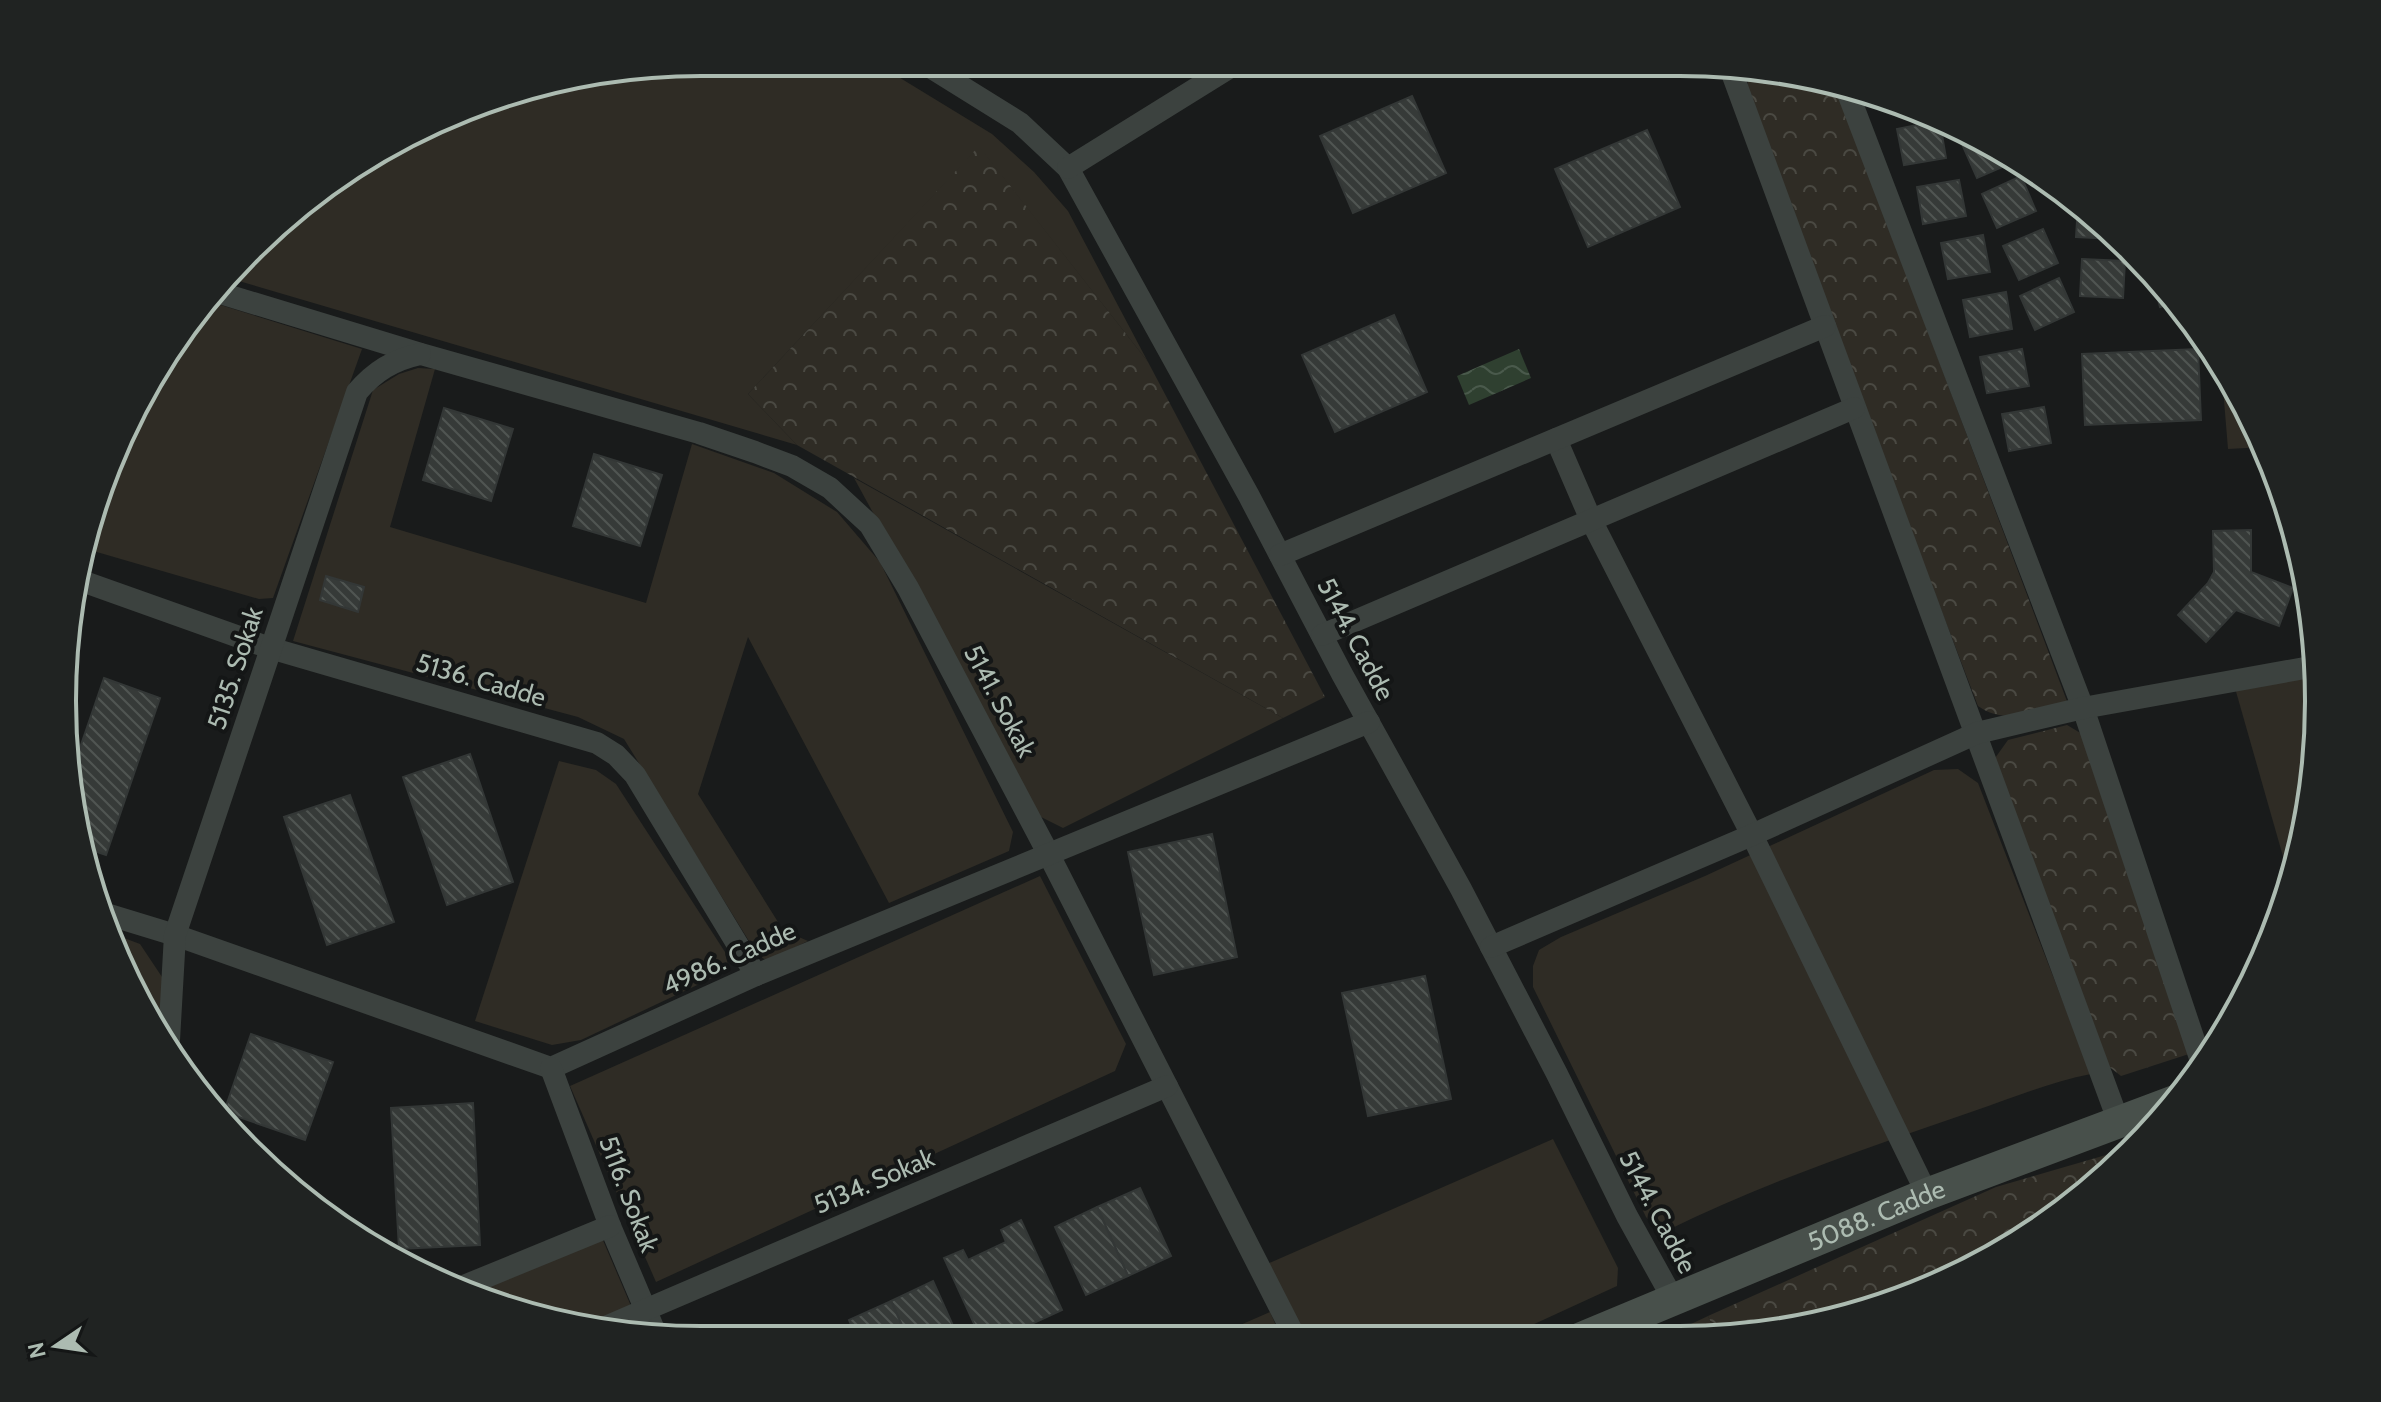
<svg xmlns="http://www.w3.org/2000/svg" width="2381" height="1402" font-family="Cabin,sans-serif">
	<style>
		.grass { fill: #2f2c25 }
		.forest { fill: url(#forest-crowns) }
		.water { fill: url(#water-waves) }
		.building { fill: url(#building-back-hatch); stroke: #333736; stroke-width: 2 }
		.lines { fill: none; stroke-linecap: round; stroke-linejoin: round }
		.street { stroke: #3c423f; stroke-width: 22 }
		.secondary { stroke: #48504b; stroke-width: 32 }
		.labels { text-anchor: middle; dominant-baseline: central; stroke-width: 8; stroke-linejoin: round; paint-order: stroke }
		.street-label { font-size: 26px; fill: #acbbb1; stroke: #141616 }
		.rim { fill: none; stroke: #acbbb1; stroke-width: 4 }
	</style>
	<defs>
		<pattern id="forest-crowns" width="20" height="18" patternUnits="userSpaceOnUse" patternTransform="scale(2)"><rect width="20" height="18" fill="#2f2c25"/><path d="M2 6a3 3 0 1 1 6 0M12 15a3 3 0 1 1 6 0" fill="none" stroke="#4a4942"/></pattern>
		<pattern id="water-waves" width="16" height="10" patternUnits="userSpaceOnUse" patternTransform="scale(2)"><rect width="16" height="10" fill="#2f4030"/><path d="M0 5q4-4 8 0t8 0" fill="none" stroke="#4a5a4c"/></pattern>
		<pattern id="building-back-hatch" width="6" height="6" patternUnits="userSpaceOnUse" patternTransform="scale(2)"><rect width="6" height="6" fill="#363a38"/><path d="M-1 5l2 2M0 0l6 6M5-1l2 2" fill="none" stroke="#505552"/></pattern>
	</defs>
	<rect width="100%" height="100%" fill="#191b1b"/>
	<g class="grass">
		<polygon points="701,62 874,62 992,134 1034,172 1068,211 1148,362 979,147 748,394 797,445 232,279 312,194 496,96"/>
		<polygon points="211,302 362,349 273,598 259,599 83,548 84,535 170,346"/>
		<polygon points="2221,364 2265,447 2228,449"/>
		<polygon points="418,368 435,369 390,527 646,603 692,444 774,473 837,512 880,562 1013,832 1009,851 889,903 748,637 698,794 783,930 808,941 767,961 757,954 624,739 578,717 293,641 373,390 399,374"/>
		<polygon points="854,478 1283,718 1063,828 1039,816"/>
		<polygon points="2316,669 2319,701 2307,825 2290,881 2235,688"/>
		<polygon points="559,761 596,770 616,784 725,952 729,970 581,1040 552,1045 475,1021"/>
		<path d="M1958 769 1978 783 2091 1074C2050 1082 2013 1098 1974 1111 1870 1147 1765 1182 1666 1231L1658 1230 1646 1217 1533 987V966L1539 950 1561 937 1705 876 1934 770Z"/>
		<polygon points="1040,876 1126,1044 1115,1071 656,1282 570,1086"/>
		<polygon points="108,932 140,944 162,977 163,1030 110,945"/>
		<polygon points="1553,1139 1618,1268 1617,1286 1502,1339 1304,1339 1267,1264"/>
		<polygon points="602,1238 631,1306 588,1324 496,1306 470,1294"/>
		<polygon points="1270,1312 1282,1339 1235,1339 1231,1329"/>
		<polygon points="1708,1316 1719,1339 1659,1339"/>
	</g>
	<g class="forest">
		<path d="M1756 72 1824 84 1839 95 2068 704C2037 711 2006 726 1978 706L1746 100 1748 79Z"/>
		<polygon points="979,146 1148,362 1325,697 1283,718 797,445 748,394"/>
		<polygon points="2067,725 2082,734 2192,1053 2121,1076 2107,1065 1993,761 2008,740"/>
		<polygon points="2137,1146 2131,1153 2000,1254 1885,1306 1722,1339 1719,1339 1708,1316 1996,1187"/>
	</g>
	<polygon class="water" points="1519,349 1531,378 1469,405 1457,376"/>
	<g class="building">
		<polygon points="1412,96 1446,173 1353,213 1320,136"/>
		<polygon points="1937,121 1940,123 1946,158 1904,165 1897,129"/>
		<polygon points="1647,130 1680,207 1588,247 1555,169"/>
		<polygon points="1973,139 2016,160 2016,161 1977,178 1962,144"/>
		<polygon points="2021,176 2036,211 1997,228 1982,194"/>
		<polygon points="1959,180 1966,216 1923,224 1917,187"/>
		<polygon points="2078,205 2119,239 2076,237"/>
		<polygon points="2043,229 2058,263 2019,280 2003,246"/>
		<polygon points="1983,235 1990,272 1948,279 1941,243"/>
		<polygon points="2082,259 2125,261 2123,298 2080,296"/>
		<polygon points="2151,272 2176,303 2160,307"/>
		<polygon points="2059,278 2074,312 2035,330 2020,296"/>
		<polygon points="2006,292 2012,329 1970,337 1963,300"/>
		<polygon points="1394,315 1427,392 1335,432 1302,355"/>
		<polygon points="2022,349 2029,386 1987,393 1980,357"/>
		<polygon points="2198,349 2201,420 2085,425 2082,354"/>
		<polygon points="2044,407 2051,443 2009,451 2002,414"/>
		<polygon points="444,408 513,429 491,501 423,480"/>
		<polygon points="594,454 662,475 640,546 573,526"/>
		<polygon points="2251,530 2251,572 2293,588 2279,626 2236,610 2206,642 2178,615 2208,583 2214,572 2213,531"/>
		<polygon points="326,576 364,587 358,612 320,600"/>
		<polygon points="104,678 160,698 106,855 88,849 71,774"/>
		<polygon points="470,754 513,882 447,905 403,777"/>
		<polygon points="350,795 394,922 327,945 284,817"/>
		<polygon points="1212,834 1237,957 1154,975 1128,852"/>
		<polygon points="1425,976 1451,1099 1368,1116 1342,993"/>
		<polygon points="251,1034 333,1062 305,1140 224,1112"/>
		<polygon points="473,1103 480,1245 399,1249 391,1108"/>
		<polygon points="1140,1188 1171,1256 1128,1276 1097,1207"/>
		<polygon points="1097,1207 1128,1276 1086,1295 1055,1227"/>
		<polygon points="1021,1220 1062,1310 999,1339 981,1339 944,1258 963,1250 968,1260 1006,1242 1001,1230"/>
		<polygon points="933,1281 959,1339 908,1339 891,1301"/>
		<polygon points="891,1301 908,1339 857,1339 849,1320"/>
	</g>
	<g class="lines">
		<g class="street">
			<polyline points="922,62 1020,123 1068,168 1249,496 1342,674 1461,889 1557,1074 1627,1216 1673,1299"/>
			<path d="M1729 65C1858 417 1990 768 2118 1120"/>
			<polyline points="1846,88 2083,708 2203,1067"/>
			<polyline points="1068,168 1237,63"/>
			<polyline points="220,293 421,354 699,433 755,452 792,466 830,488 870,525 908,588 1048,853 1296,1339"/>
			<polyline points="1556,439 1591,520 1752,835 1927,1194"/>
			<polyline points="1280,555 1825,326"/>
			<polyline points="79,580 270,648 597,743 616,755 635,775 756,975"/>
			<polyline points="1322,635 1854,408"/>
			<polyline points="103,913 175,935 551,1068 756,975 1369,722"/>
			<polyline points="1491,947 1752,835 1977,733 2083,708 2316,666"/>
			<path d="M169 1040 175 935 357 392C375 371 393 360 420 354"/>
			<polyline points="551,1068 610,1226 658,1339"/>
			<polyline points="459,1288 610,1226"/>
			<polyline points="603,1328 1167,1086"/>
		</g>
		<path class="secondary" id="s1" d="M1579 1339 1927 1194 2175 1101"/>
	</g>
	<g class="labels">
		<g class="street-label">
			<text transform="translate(1356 639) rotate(62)">5144. Cadde</text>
			<text transform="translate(235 668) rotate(-72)">5135. Sokak</text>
			<text transform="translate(481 680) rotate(16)">5136. Cadde</text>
			<text transform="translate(1000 701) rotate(62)">5141. Sokak</text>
			<text transform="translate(729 958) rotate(-24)">4986. Cadde</text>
			<text transform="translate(874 1181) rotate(-23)">5134. Sokak</text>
			<text transform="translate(629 1194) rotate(69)">5116. Sokak</text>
			<text transform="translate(1658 1212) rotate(62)">5144. Cadde</text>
			<text stroke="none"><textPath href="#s1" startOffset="322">5088. Cadde</textPath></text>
		</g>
	</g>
	<path d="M0 0H2381V1402H0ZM701 76H1680A625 625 0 0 1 2305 701V701A625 625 0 0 1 1680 1326H701A625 625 0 0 1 76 701V701A625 625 0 0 1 701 76Z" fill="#202322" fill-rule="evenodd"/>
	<path class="rim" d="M701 76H1680A625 625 0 0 1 2305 701V701A625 625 0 0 1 1680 1326H701A625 625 0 0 1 76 701V701A625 625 0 0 1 701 76Z"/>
	<g transform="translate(56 1346) rotate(257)" stroke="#141616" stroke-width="6" paint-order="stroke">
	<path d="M0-6L14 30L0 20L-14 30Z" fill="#acbbb1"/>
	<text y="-12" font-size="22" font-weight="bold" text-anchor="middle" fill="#acbbb1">N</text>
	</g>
</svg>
